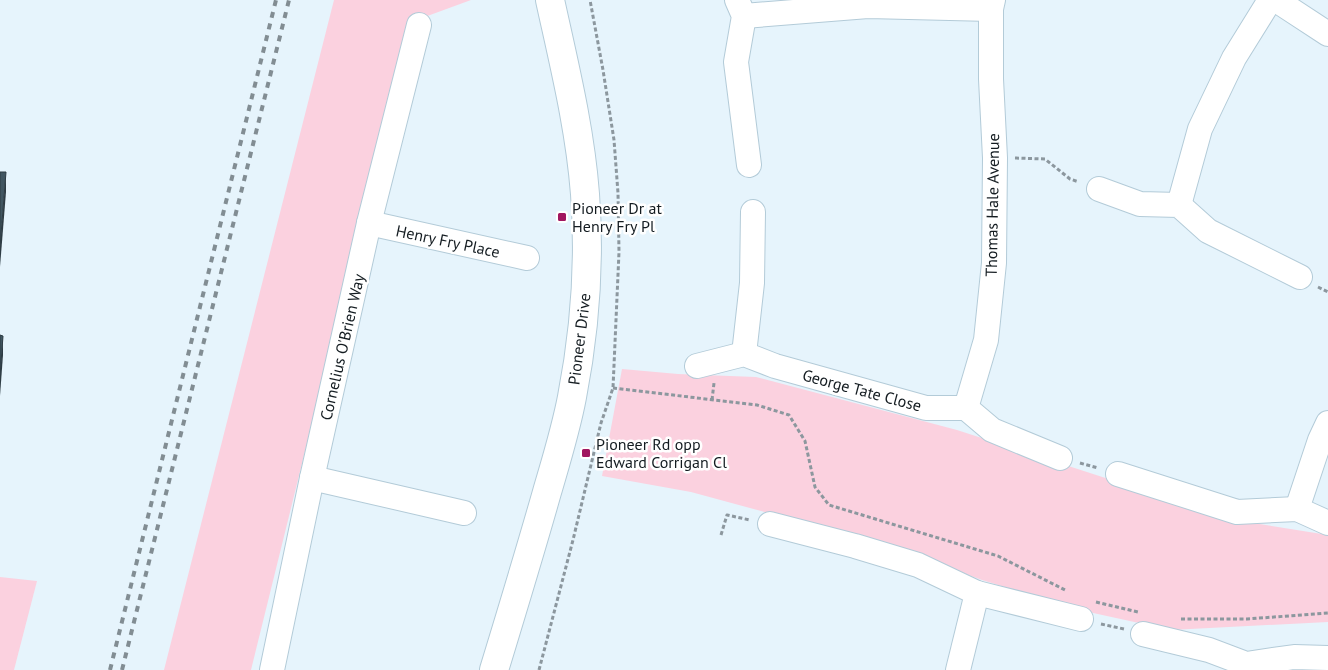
<svg xmlns="http://www.w3.org/2000/svg" width="1328" height="670" font-family="'PT Sans',sans-serif">
	<style>
		.green { fill: #fbd1df }
		.lines { fill: none; stroke-linecap: round; stroke-linejoin: round }
		.minor-casing { stroke: #b3cbd8; stroke-width: 26 }
		.major-casing { stroke: #b3cbd8; stroke-width: 30 }
		.path { stroke: #8c979e; stroke-width: 3; stroke-dasharray: 4 2.5; stroke-linecap: butt }
		.minor { stroke: #fff; stroke-width: 24 }
		.major { stroke: #fff; stroke-width: 28 }
		.rail { stroke: #828d93; stroke-width: 4; stroke-dasharray: 6 6; stroke-linecap: butt }
		.shaded-wall { fill: #2e3c44 }
		.building { fill: #415661; stroke: #2e3c44 }
		.poi-dot { fill: #a1165f; stroke: #fff; stroke-width: 2 }
		.labels { text-anchor: middle; dominant-baseline: central; stroke-width: 5; stroke-linejoin: round; paint-order: stroke }
		.street-label { font-size: 16px; fill: #141c21; stroke: #fff }
		.poi-label { font-size: 16px; fill: #141c21; stroke: #fff; text-anchor: start }
	</style>
	<rect width="100%" height="100%" fill="#e6f4fc"/>
	<g class="green">
		<polygon points="334,0 471,0 411,22 251,670 164,670"/>
		<polygon points="622,369 678,374 756,377 957,430 1235,520 1328,535 1328,622 1171,630 1084,611 982,580 909,553 772,514 691,492 602,476"/>
		<polygon points="0,577 37,581 14,670 0,670"/>
	</g>
	<g class="lines">
		<g class="minor-casing">
			<g id="minor">
				<polyline points="737,0 744,16 736,62 749,165"/>
				<polyline points="1276,0 1328,34"/>
				<polyline points="744,16 868,6 991,9"/>
				<polyline points="1099,189 1140,204 1179,205 1208,231 1300,277"/>
				<polyline points="1179,205 1200,129 1234,58 1270,0"/>
				<polyline points="369,223 527,258"/>
				<polyline points="744,354 752,283 753,212"/>
				<polyline points="697,366 744,354 775,366 926,408 966,408 992,430 1060,458"/>
				<polyline points="966,408 986,340 994,263 995,158 991,79 991,9 993,0"/>
				<polyline points="1118,474 1237,512 1297,509 1328,523"/>
				<polyline points="312,478 464,513"/>
				<polyline points="1297,509 1320,440 1328,423"/>
				<polyline points="770,524 855,546 918,565 977,593 1081,619"/>
				<polyline points="1143,634 1209,650 1246,664 1294,657 1328,658"/>
				<polyline points="272,670 312,478 369,223 419,25"/>
				<polyline points="958,670 977,593"/>
			</g>
		</g>
		<g class="major-casing">
			<path id="major" d="M494 670C512 611 530 552 547 492 556 461 566 429 572 397 585 330 590 261 585 194 580 128 564 64 550 0"/>
		</g>
		<g class="path">
			<polyline points="1015,158 1045,159 1070,179 1079,182"/>
			<polyline points="1318,287 1328,292"/>
			<polyline points="613,388 757,405 789,415 805,441 815,487 829,505 998,556 1067,591"/>
			<polyline points="712,400 714,383"/>
			<polyline points="1080,463 1098,468"/>
			<polyline points="721,535 727,515 750,520"/>
			<polyline points="1096,602 1138,612"/>
			<polyline points="1181,619 1247,619 1328,613"/>
			<polyline points="1101,624 1124,629"/>
			<polyline points="539,670 573,540 601,423 613,388 619,252 618,193 614,140 603,70 590,0"/>
		</g>
		<use href="#minor" class="minor"/>
		<use href="#major" class="major"/>
		<g class="rail">
			<polyline points="110,670 276,0"/>
			<polyline points="122,670 289,0"/>
		</g>
	</g>
	<g class="shaded-wall">
		<polygon points="6,172 6,192 0,267 0,247"/>
		<polygon points="3,336 3,355 0,396 0,376"/>
	</g>
	<g class="building">
		<polygon points="0,172 6,172 0,247"/>
		<polygon points="0,335 3,336 0,376"/>
	</g>
	<g class="poi-dot">
		<rect x="557" y="212" width="10" height="10" rx="2.5"/>
		<rect x="581" y="448" width="10" height="10" rx="2.5"/>
	</g>
	<g class="labels">
		<g class="street-label">
			<text transform="translate(992 205) rotate(-89)">Thomas Hale Avenue</text>
			<text transform="translate(448 241) rotate(12)">Henry Fry Place</text>
			<text transform="translate(579 339) rotate(-83)">Pioneer Drive</text>
			<text transform="translate(342 347) rotate(-77)">Cornelius O'Brien Way</text>
			<text transform="translate(862 390) rotate(15)">George Tate Close</text>
		</g>
		<g class="poi-label">
			<text x="572" y="208">Pioneer Dr at<tspan x="572" dy="18">Henry Fry Pl</tspan></text>
			<text x="596" y="444">Pioneer Rd opp<tspan x="596" dy="18">Edward Corrigan Cl</tspan></text>
		</g>
	</g>
</svg>
